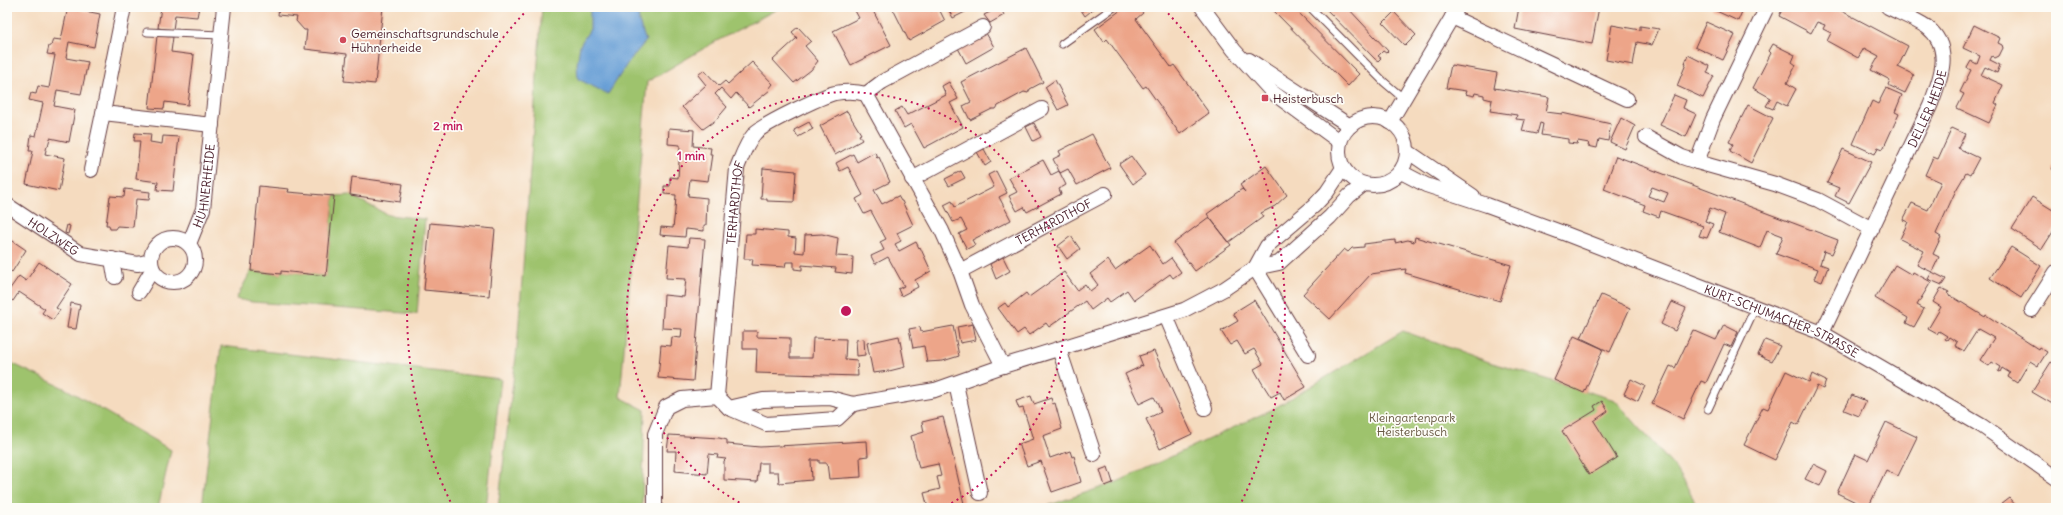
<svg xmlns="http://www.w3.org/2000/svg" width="2063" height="515" font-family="Delius,sans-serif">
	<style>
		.green { fill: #9ec36d; stroke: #74714c }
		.water { fill: #689fd6; stroke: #595f80 }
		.building { fill: #eda589; fill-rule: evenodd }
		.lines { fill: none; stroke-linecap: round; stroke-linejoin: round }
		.lane-casing { stroke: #643b41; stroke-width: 9 }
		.street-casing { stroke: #643b41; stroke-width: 16 }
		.lane { stroke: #fff; stroke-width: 7 }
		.street { stroke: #fff; stroke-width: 14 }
		.ring { fill: none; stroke: #c2185b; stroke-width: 2; stroke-dasharray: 2 4 }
		.poi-dot { fill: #d1495b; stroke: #fdfcf7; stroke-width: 1.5 }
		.labels { text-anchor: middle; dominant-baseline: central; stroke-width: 3.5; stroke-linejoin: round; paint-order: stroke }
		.poi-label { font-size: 12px; fill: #4a1f2b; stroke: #fdfcf7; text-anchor: start }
		.street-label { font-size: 12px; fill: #4a1f2b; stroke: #fdfcf7 }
		.park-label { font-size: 12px; fill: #675842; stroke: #fdfcf7 }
		.centre { fill: #c2185b; stroke: #fdfcf7; stroke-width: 2 }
		.ring-label { font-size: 12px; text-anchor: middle; font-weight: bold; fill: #c2185b; stroke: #fdfcf7; stroke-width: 3.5; stroke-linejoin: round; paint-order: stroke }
	</style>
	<rect width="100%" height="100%" fill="#fdfcf7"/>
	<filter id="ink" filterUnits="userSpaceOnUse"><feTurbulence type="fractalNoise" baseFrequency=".025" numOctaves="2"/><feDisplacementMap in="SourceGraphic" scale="8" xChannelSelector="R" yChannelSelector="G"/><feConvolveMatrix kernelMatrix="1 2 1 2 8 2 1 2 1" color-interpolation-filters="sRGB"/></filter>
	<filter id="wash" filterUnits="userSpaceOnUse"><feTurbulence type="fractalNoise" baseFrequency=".012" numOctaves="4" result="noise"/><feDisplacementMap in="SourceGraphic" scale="16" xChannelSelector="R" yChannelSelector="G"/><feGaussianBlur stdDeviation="0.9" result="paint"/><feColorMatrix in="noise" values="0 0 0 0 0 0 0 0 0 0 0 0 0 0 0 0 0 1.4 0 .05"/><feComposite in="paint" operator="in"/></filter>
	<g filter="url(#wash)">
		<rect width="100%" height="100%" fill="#f5dbbf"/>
		<g class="green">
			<polygon points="542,7 781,7 713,43 647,82 620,397 645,410 642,508 498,508 517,348"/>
			<polygon points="350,195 388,215 425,219 417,314 252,302 236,299 251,271 280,274 281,271 326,276 334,196"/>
			<polygon points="1403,331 1489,362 1615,400 1675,468 1699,508 1041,508 1117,482 1273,409"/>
			<polygon points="221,346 501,379 486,508 202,508"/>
			<polygon points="7,361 66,389 171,450 158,508 7,508"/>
		</g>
		<polygon class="water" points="590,7 638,7 639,22 646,41 629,61 608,94 578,79 577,65 580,45 590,29"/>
		<g id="blocks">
			<g class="building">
				<polygon points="68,7 80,7 80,10 100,14 94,47 69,42 66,58 88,62 81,94 57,90 54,106 75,110 69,142 50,138 48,146 47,146 45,154 65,158 59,191 26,184 33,151 29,151 31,135 36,136 43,103 29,100 31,93 36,94 38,86 49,88 55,55 47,54 49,46 51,46 53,39 61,40"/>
				<polygon points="161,7 199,7 197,17 175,15 173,30 158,28"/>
				<polygon points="279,7 383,7 375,84 344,81 347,54 305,49 307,30 304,30 296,21 297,17 278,15"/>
				<polygon points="853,7 871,7 891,45 851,65 833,31 859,18"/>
				<polygon points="892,7 928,7 931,11 938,7 945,21 909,41"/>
				<polygon points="947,7 975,7 953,18"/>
				<polygon points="1000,7 1004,15 990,23 984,15"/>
				<polygon points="1079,7 1096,7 1085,16"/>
				<polygon points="1125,7 1139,7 1143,13 1136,19 1171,67 1174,65 1209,113 1180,134 1146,86 1143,88 1107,39 1104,42 1095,29"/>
				<polygon points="1270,7 1293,7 1359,74 1348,86"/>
				<polygon points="1324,7 1347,7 1388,51 1386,53 1383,51 1378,56 1381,58 1378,61 1375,59"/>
				<polygon points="1519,7 1548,7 1564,10 1564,7 1583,9 1583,7 1599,7 1592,44 1515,29"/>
				<polygon points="1713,7 1744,7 1738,21 1712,9"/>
				<polygon points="1777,7 1834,7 1908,46 1898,67 1914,75 1905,93 1888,85 1890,80 1871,70 1879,56 1864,48 1858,58 1827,41 1831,33 1823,29 1825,25 1817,22 1811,33 1779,16 1782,10"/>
				<polygon points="1394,12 1416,35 1405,46 1383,23"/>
				<polygon points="1706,22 1735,35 1723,60 1695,47"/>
				<polygon points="1612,25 1640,30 1640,26 1659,29 1652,45 1637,42 1633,65 1606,60"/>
				<polygon points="1974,25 2000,38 1998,43 2002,45 2003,48 1999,56 1995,58 1992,56 1990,60 2000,65 1997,73 1985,67 1981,75 2003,85 1995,103 1998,105 1989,123 1957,108 1964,94 1960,92 1971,70 1967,68 1971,61 1977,64 1980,56 1963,48"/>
				<polygon points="798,27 811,41 805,46 818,61 811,70 794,83 773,60 797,38 792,32"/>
				<polygon points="986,33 994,47 966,63 958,48"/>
				<polygon points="157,36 173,37 171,52 194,55 188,105 165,102 164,109 149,108"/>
				<polygon points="1773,44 1795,55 1792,62 1796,65 1787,83 1796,89 1787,106 1777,101 1773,109 1766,106 1771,98 1753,88 1771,53 1769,51"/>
				<polygon points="1026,48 1043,82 1030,89 1028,93 1024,92 998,106 996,109 992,109 970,120 963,106 971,102 961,82"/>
				<polygon points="1688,55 1710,66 1707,73 1714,76 1703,98 1677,86 1686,64 1685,63"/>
				<polygon points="752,62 773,84 769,89 770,90 749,107 736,93 731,99 721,88 715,94 727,107 716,120 703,129 682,107 706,85 698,75 704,70 719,86 725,81 728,84"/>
				<polygon points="1451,65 1497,73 1494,88 1549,97 1546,112 1562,114 1562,113 1611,124 1608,141 1599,139 1597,148 1588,146 1589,143 1578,141 1577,144 1568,143 1568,139 1541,135 1543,124 1540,123 1537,134 1522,131 1525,120 1516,119 1517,115 1490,111 1492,100 1484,98 1484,95 1475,93 1474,96 1465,94 1466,91 1446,88"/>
				<polygon points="1055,80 1068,105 1058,110 1045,87"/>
				<polygon points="949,82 958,99 950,103 963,127 924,148 911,124 904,128 895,111 902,107 907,115 946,95 942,86"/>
				<polygon points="1886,88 1902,95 1895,112 1899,114 1883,149 1878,147 1875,154 1853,144 1872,101 1878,104"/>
				<polygon points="1674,95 1686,100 1683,108 1696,114 1686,137 1660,125"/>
				<polygon points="1748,105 1773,118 1751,163 1730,151 1733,144 1729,142"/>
				<polygon points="847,111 861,134 859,135 862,140 835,155 820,126"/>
				<polygon points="1621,118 1635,126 1625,149 1610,142"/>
				<polygon points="809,122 813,129 798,137 794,130"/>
				<polygon points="1034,123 1041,137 1033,141 1026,127"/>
				<polygon points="669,128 694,130 693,146 711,148 710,154 712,154 708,181 690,179 688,196 707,198 706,225 704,225 704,231 686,229 685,237 660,235 661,227 673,228 675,211 676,195 664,194 664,186 670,186 670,177 678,178 680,145 668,144"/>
				<polygon points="1952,128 1965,134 1958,148 1979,158 1970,175 1966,173 1956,190 1936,234 1941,237 1933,254 1939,257 1932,272 1946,279 1942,285 1928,279 1932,272 1917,265 1924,251 1900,239 1908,222 1903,220 1912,203 1928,210 1941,182 1925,175 1933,157 1938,159"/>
				<polygon points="135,133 151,134 150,142 162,144 163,136 179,137 173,191 157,190 158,182 136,179 140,141 134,141"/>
				<polygon points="1092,134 1110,168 1077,185 1068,169 1060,173 1053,159 1061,155 1059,151"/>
				<polygon points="984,149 991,162 985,166 977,152"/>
				<polygon points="1843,149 1871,162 1849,203 1835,196 1839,188 1827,183"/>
				<polygon points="875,152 877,158 879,157 890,182 874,190 882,204 898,196 901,201 902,201 913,225 897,233 901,241 895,244 899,251 916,242 919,248 920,247 931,271 915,280 918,287 901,296 898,289 904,286 888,257 875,264 871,256 884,250 880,242 886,239 871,211 864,214 856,199 863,195 848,167 840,171 836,163 853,154 857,162"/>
				<polygon points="1131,156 1145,175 1133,184 1119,164"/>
				<path d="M1616 156 1838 240 1832 254 1824 251 1820 264 1828 267 1822 282 1814 279 1818 269 1776 254 1783 236 1767 230 1760 248 1739 240 1719 232 1725 214 1710 208 1705 221 1713 224 1707 238 1699 236 1703 226 1661 211 1659 217 1643 211 1645 205 1604 189ZM1652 187 1668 193 1664 202 1648 196Z"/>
				<polygon points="1043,160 1051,175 1059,171 1066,185 1059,189 1061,194 1027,212 1024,207 1017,211 1009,196 1017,192 1009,178"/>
				<polygon points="2056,163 2056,172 2052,169"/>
				<polygon points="1266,166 1287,195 1275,206 1261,213 1263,217 1229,242 1207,214 1242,189 1245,192 1240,185"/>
				<polygon points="763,168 796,171 794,202 767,201 767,199 761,199"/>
				<polygon points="961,171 965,178 949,186 945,179"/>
				<polygon points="996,171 1007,193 999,197 1011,220 972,240 975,245 967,249 959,234 967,230 961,219 953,222 944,205 952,201 955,207 994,187 988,175"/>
				<polygon points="352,177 403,184 400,202 350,195"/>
				<polygon points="259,186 289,189 288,192 334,196 326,276 281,271 281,274 251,271"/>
				<polygon points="125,189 150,192 149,200 136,199 133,227 117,226 115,229 110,229 109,225 106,225 110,196 124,197"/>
				<polygon points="2032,197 2056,212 2056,227 2042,249 2012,229"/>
				<polygon points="1209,217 1231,245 1195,271 1174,243"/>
				<polygon points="430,223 495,229 489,296 424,290"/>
				<polygon points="67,225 70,226 68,234 65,233"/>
				<polygon points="755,229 788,232 788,237 796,238 795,252 804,253 805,235 822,234 838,238 836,256 853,257 852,274 835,272 836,268 802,265 802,270 794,269 794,262 786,262 785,267 752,265 753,259 744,259 746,234 755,234"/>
				<polygon points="1071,236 1080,249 1067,259 1058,246"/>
				<polygon points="7,237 26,250 12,272 7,268"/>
				<polygon points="1415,237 1511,265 1500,301 1405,273 1406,269 1371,274 1330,319 1303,294 1344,249 1348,252 1352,248 1364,247 1364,244 1395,240 1395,243 1408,240 1414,242"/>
				<polygon points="689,238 705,239 693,381 658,378 661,345 671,346 672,337 681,338 682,329 662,328 664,295 684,297 686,279 666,278 669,245 688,247"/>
				<polygon points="1150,245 1163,264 1171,258 1181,272 1173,278 1170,274 1134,300 1127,290 1110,302 1107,298 1091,310 1085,301 1049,327 1046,323 1029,335 1024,329 1017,334 998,308 1005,303 1008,307 1026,293 1029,297 1064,272 1077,290 1085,284 1090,291 1098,285 1090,274 1108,260 1115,270"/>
				<polygon points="2011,247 2041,266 2021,298 1990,278"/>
				<polygon points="1003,257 1010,271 996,279 990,264"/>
				<polygon points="39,262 72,284 56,308 60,310 53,320 42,313 45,309 19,292 13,301 7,297 7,293 19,276 26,281"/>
				<polygon points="1895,265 1912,275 1913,272 1931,282 1917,305 1924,309 1914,327 1906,323 1908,318 1875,298"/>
				<polygon points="1941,288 1949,292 1948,294 1985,317 1986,315 2038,349 2039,347 2047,352 2038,366 2030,361 2017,383 2008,377 2010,373 2002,368 2000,372 1998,371 2000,367 1992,362 1989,366 1980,360 1994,338 1978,329 1964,351 1955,346 1957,342 1949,337 1947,340 1945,339 1947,336 1939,331 1937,334 1928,329 1941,307 1933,302"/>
				<polygon points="1601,295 1630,308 1610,352 1581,338"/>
				<polygon points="1254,300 1306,387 1284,400 1280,392 1271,397 1262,383 1254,369 1263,364 1254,349 1245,354 1237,341 1230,345 1221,331 1238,321 1233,313"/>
				<polygon points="1672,302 1686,308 1675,331 1661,324"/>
				<polygon points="71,303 80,305 76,329 67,328"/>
				<polygon points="973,324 976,340 960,343 957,327"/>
				<polygon points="1724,325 1738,332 1731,347 1724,344 1706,383 1701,381 1683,419 1652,404 1670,366 1675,368 1693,330 1716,340"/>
				<polygon points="953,326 959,356 943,361 927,362 924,346 913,348 909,329 920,327 921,332"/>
				<polygon points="743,331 757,331 757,337 790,338 790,358 812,358 813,338 846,339 845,359 857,360 858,376 756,373 757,349 743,349"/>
				<polygon points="899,336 905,367 889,371 873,373 867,343"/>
				<polygon points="1574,336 1603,349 1584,393 1554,380"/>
				<polygon points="864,339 865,355 857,356 856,340"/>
				<polygon points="1765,340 1780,346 1772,361 1758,355"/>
				<polygon points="1154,351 1192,434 1160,449 1146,419 1161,412 1158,404 1154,397 1139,404 1125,374 1140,367 1140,365 1143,366 1139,356"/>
				<polygon points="2051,362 2056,365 2056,406 2032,392"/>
				<polygon points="1786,371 1809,382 1812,374 1826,381 1823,389 1817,386 1798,425 1793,422 1775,460 1744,445 1763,407 1768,409"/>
				<polygon points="1631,379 1645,386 1638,401 1624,394"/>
				<polygon points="1852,395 1866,401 1859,416 1844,410"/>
				<polygon points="1031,396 1034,404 1051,398 1053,404 1055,403 1062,429 1043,436 1050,458 1070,451 1072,457 1074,456 1081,482 1052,492 1041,461 1027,466 1019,444 1033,439 1023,408 1019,409 1016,401"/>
				<polygon points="1602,401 1608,411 1594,421 1617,458 1589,475 1562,431 1596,410 1594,406"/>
				<polygon points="943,417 950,444 965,508 928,508 924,493 940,489 937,477 941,476 938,464 919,468 911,436 924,432 922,422"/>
				<polygon points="1886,422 1917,437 1898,476 1886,470 1868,508 1837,493 1855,454 1868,460"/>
				<polygon points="669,435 719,438 727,440 727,444 760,447 867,441 868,456 860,457 861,477 829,479 827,463 819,463 819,460 811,460 812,480 779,483 778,472 768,472 768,463 759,463 757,482 724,480 724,461 726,459 717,458 718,455 709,454 707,474 675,471 676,451 667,451"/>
				<polygon points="1813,464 1827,471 1820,486 1805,479"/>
				<polygon points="1108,467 1113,483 1105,486 1100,470"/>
				<polygon points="2009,498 2018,508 1996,508"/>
			</g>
		</g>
	</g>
	<g filter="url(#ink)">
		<use href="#blocks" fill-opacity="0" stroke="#643b41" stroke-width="1"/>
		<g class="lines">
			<g class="lane-casing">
				<g id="lane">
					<polyline points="1310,7 1384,82 1404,99"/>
					<polyline points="147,32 221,35"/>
					<polyline points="1062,44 1114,7"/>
					<polyline points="1708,409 1755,308"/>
				</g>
			</g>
			<g class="street-casing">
				<g id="street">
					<polyline points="124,7 103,113 212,125"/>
					<polyline points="1202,7 1234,50 1272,92 1340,142"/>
					<polyline points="1767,7 1713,119 1697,162 1775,184 1818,200 1872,229"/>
					<polyline points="1452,17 1627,99"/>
					<polyline points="1249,60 1350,126"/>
					<polyline points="866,94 882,82 983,27"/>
					<circle cx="1373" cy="151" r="34"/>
					<polyline points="1390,122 1458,7"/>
					<polyline points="1646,137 1682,157 1697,162"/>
					<polyline points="1407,151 1473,196"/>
					<polyline points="91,170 103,113"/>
					<path id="s1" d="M1401 172 1426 185 1487 205 1566 234 1822 333 1982 426 2056 478"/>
					<polyline points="912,179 1042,109"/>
					<path id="s2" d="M7 205 81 254 138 264 150 261"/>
					<circle cx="173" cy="260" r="22"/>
					<path id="s3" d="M189 244 203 209 224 7"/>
					<polyline points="112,259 115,277"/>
					<polyline points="1255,268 1267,246 1314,206 1327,192 1343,168"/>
					<polyline points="1255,268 1308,355"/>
					<path id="s4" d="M960 271 1105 194"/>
					<polyline points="139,292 152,270"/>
					<polyline points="2032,310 2056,272"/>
					<polyline points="1166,316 1205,408"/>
					<path id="s5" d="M1822 333 1930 106C1940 80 1954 48 1927 27 1915 19 1900 13 1888 7"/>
					<polyline points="1059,349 1094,454"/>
					<polyline points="956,384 980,493"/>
					<path id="s6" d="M717 396 737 168C742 156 746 143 755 133 764 124 822 96 835 93 846 91 856 91 866 94L942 231 960 271 972 305 1003 366"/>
					<polyline points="729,408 766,424 837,419 853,404"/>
					<polyline points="655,508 655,434 666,407 682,399 717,396 729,408 763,400 830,398 853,404 935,390 1003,366 1184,310 1224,289 1255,268 1279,263 1330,217 1349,196 1364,184"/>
				</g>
			</g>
			<use href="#lane" class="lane"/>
			<use href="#street" class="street"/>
		</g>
	</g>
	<g class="ring">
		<path d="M750 508A219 219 0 1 1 942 508"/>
		<path d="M453 507A439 439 0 0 1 528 9M1164 9A439 439 0 0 1 1239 507"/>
	</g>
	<g class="poi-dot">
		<circle cx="343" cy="40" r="4"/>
		<rect x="1261" y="94" width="8" height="8" rx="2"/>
	</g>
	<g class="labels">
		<g class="poi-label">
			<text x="351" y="33">Gemeinschaftsgrundschule<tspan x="351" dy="14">Hühnerheide</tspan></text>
			<text x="1273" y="98">Heisterbusch</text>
		</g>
		<g class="street-label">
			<text stroke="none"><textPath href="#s5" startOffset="248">DELLER HEIDE</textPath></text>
			<text stroke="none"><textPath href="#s3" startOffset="61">HÜHNERHEIDE</textPath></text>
			<text stroke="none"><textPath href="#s6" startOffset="194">TERHARDTHOF</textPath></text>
			<text stroke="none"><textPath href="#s4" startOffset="106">TERHARDTHOF</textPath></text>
			<text stroke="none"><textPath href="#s2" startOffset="56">HOLZWEG</textPath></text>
			<text stroke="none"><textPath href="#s1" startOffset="409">KURT-SCHUMACHER-STRASSE</textPath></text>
		</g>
		<g class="park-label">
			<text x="1412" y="417">Kleingartenpark<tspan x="1412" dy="14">Heisterbusch</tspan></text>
		</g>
	</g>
	<circle cx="846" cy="311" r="6" class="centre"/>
	<g class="ring-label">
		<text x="448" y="130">2 min</text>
		<text x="691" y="160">1 min</text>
	</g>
	<rect width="2063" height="515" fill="none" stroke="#fdfcf7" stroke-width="24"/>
</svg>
